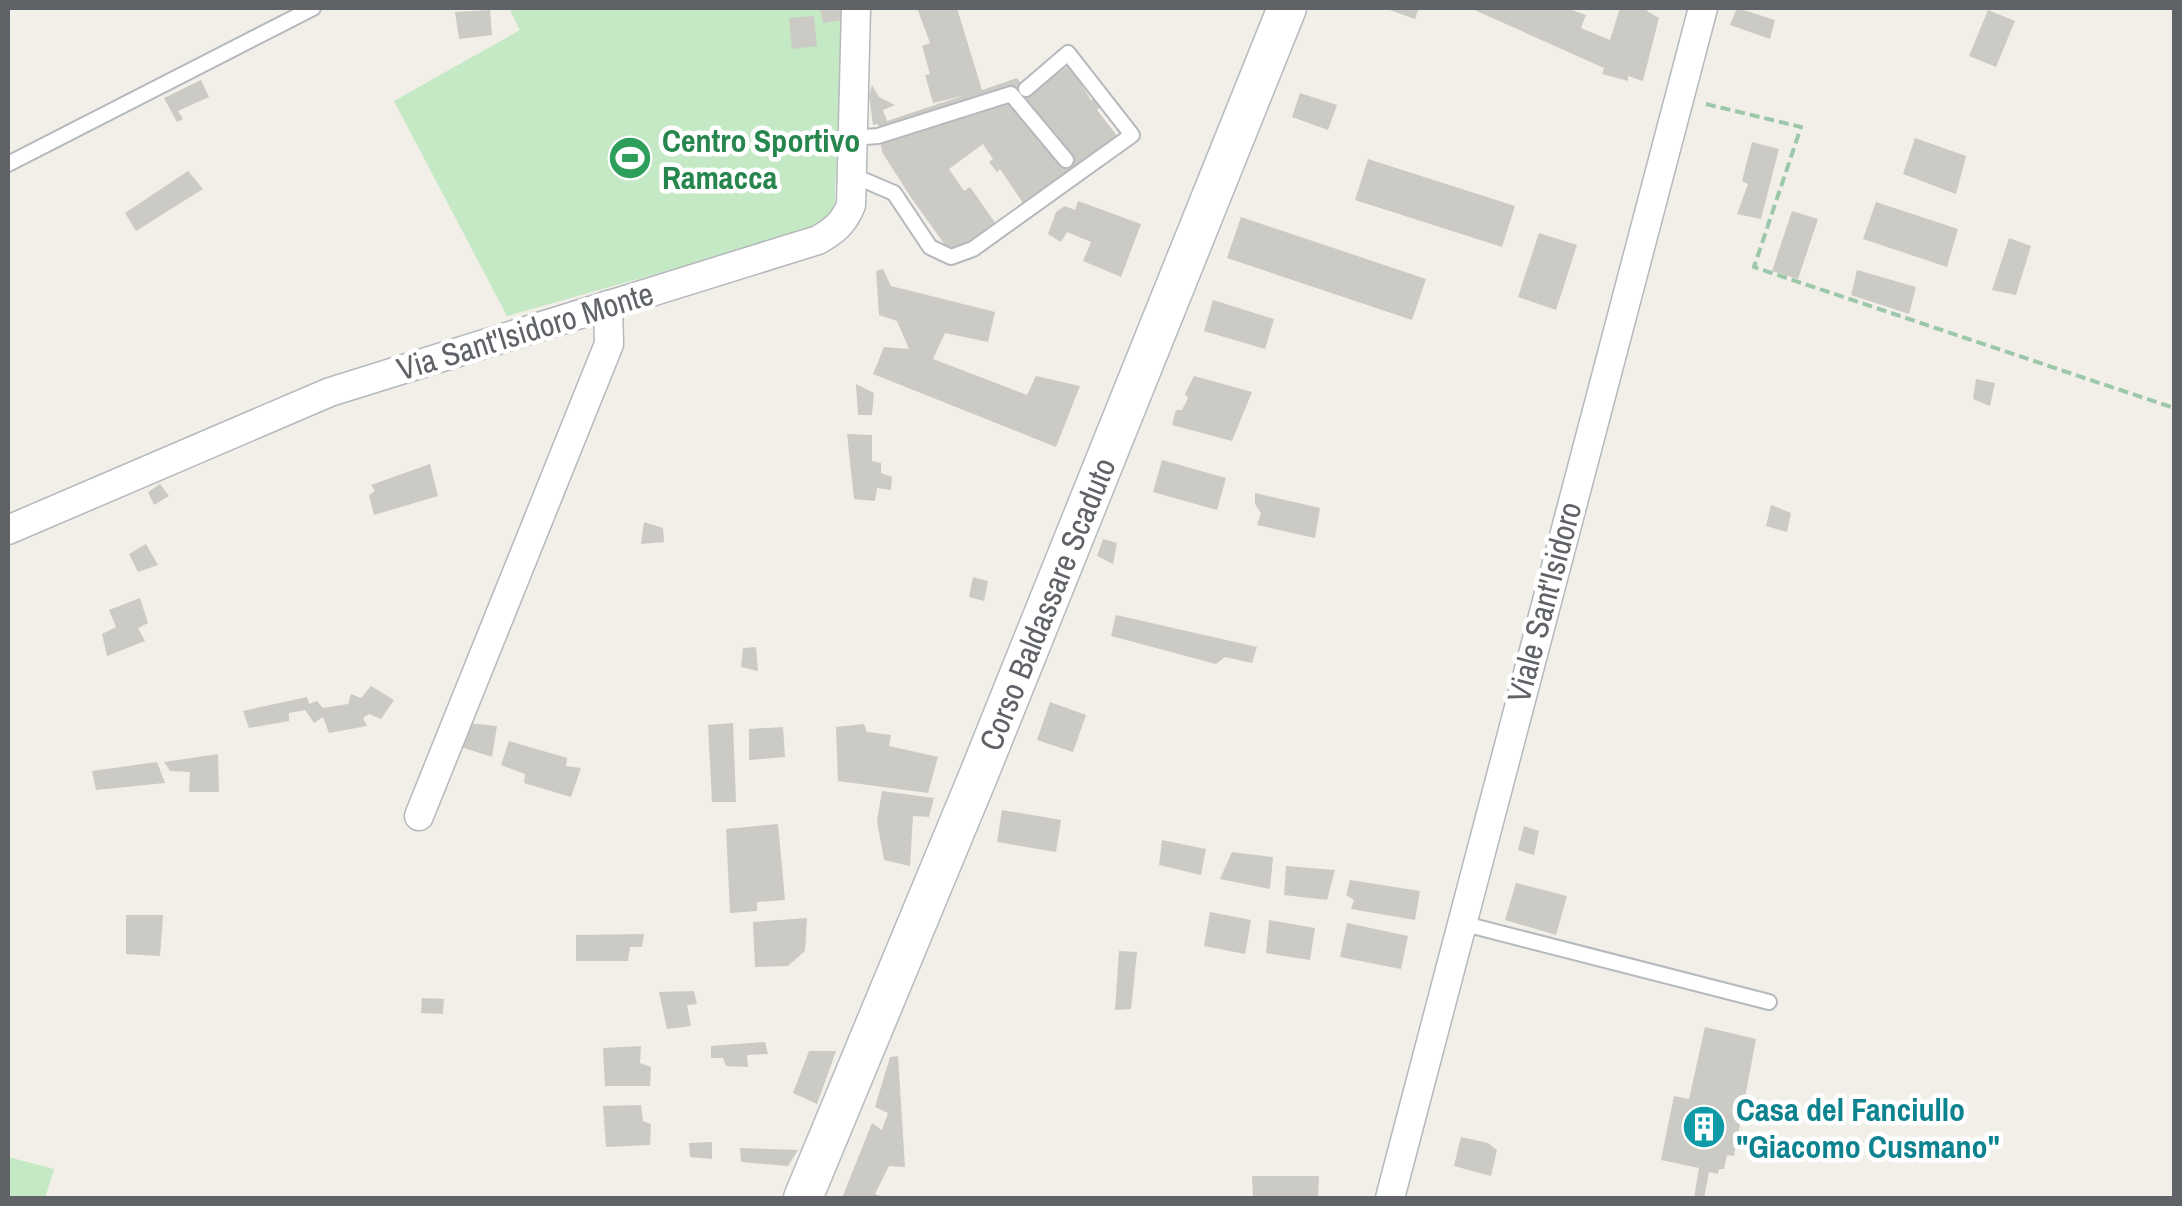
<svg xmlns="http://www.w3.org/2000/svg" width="2182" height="1206" font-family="'Archivo Narrow',sans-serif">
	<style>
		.green { fill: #c5e8c5 }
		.building { fill: #cccac5 }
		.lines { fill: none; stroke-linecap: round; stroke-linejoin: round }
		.lane-casing { stroke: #b5b8bc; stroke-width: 18 }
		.street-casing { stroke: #b5b8bc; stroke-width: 31 }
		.secondary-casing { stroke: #b6babf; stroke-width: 41 }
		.path { stroke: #9cc7a9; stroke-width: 4; stroke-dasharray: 10 5; stroke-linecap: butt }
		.lane { stroke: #fff; stroke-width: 14 }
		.street { stroke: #fff; stroke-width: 28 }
		.secondary { stroke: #fff; stroke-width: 38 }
		.labels { text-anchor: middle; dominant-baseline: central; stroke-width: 9; stroke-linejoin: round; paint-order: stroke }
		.leisure-label { font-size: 32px; font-weight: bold; fill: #27864d; stroke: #fff; text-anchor: start }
		.street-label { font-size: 32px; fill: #5f6368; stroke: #fff }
		.culture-label { font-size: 32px; font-weight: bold; fill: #0d838f; stroke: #fff; text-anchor: start }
	</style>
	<rect width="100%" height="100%" fill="#f1efe8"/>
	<g class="green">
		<polygon points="509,8 843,8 834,215 825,226 507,316 394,101 520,30"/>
		<polygon points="8,1157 54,1169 45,1198 8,1198"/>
	</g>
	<g class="building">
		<polygon points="820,8 840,8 842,20 823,23"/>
		<polygon points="917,8 957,8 982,90 1017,78 1029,93 1069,65 1091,100 1095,98 1101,106 1097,110 1118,137 1023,203 1000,169 997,172 989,162 993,159 983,144 949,169 964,191 970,187 996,224 964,246 956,248 945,245 910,196 882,152 878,124 873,125 869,96 872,85 879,97 895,105 883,110 887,121 962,96 933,103 925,75 930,74 922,46 930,43"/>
		<polygon points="1384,8 1419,8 1415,19"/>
		<polygon points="1470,8 1566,8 1586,15 1581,28 1610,40 1620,8 1648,8 1647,11 1659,18 1643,81 1628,76 1628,81 1602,74 1604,68"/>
		<polygon points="1737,8 1775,20 1770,39 1730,25"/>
		<polygon points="490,10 492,35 459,39 455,12"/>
		<polygon points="1988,10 2015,21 1996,67 1969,56"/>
		<polygon points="814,16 817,46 792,49 789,18"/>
		<polygon points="201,80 209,97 178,111 183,119 177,122 164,98"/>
		<polygon points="1300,93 1337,105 1328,130 1292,117"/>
		<polygon points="1915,138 1966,156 1956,194 1903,174"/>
		<polygon points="1752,142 1779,149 1761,219 1737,214 1748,184 1742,181"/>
		<polygon points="1368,159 1515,206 1502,247 1355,200"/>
		<polygon points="188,171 203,189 136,231 125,213"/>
		<polygon points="1078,201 1141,224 1121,277 1083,261 1091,242 1067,232 1061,242 1048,234 1056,212 1065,206 1075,210"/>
		<polygon points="1876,202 1958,229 1947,267 1863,239"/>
		<polygon points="1792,211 1818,219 1798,279 1772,271"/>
		<polygon points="1241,217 1426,279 1412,320 1227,258"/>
		<polygon points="1539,233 1577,245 1556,310 1518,297"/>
		<polygon points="2009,238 2031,246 2016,295 1992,290"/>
		<polygon points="883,269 891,286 995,312 988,342 945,333 933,359 1027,395 1036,376 1080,386 1056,447 873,374 884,347 909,349 897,321 879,315 876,271"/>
		<polygon points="1857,270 1916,287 1909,314 1851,295"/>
		<polygon points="1213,300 1274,319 1265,349 1204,331"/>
		<polygon points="1194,376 1252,392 1232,441 1172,425 1176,410 1182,410 1188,398 1185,394"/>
		<polygon points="1976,379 1995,383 1990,406 1973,399"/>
		<polygon points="856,384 874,393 872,415 858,415"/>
		<polygon points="847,434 872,435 872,461 881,463 881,473 892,477 891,490 877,488 875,501 854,499"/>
		<polygon points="1162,460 1226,478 1217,510 1153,492"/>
		<polygon points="430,464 438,496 374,515 369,495 375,491 371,485"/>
		<polygon points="160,484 169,496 154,505 148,492"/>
		<polygon points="1255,493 1320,508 1315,538 1257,525 1261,513 1255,504"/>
		<polygon points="1771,505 1791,513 1787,532 1766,526"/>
		<polygon points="644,522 663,528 664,542 641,544"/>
		<polygon points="1103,539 1117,543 1113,564 1097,556"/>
		<polygon points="146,544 158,565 138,572 129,554"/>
		<polygon points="973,577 988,581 984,601 969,597"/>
		<polygon points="140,598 148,623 138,628 145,641 107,656 102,634 116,627 109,610"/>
		<polygon points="1116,615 1257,647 1252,663 1225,657 1216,664 1111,636"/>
		<polygon points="756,647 758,671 741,667 743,648"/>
		<polygon points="371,686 394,700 381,719 369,714 363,718 367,726 329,733 323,717 314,723 305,710 289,713 289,721 249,728 243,711 307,697 309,704 317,701 323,708 348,704 351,694 361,698"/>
		<polygon points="1050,702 1086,715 1073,752 1037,740"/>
		<polygon points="467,723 497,726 492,757 461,747"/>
		<polygon points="733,723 736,802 712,802 708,725"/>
		<polygon points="864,724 867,732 891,735 889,746 938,757 928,793 838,781 836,727"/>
		<polygon points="783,727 785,757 749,760 749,729"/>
		<polygon points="509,741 567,758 566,766 581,768 571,797 524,783 525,774 501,765"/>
		<polygon points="218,754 219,792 189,792 190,772 170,771 164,762"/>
		<polygon points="157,762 165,783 96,790 92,771"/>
		<polygon points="882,791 934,798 929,817 913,816 910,866 884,860 877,821"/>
		<polygon points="1002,810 1061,820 1056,852 997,842"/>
		<polygon points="778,824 785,900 757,902 757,911 730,913 726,829"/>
		<polygon points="1524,826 1539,831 1534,855 1518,850"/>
		<polygon points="1162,840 1206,849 1201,875 1159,865"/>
		<polygon points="1232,852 1273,857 1270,889 1220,879"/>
		<polygon points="1286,866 1335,870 1327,900 1284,895"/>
		<polygon points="1350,880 1420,891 1415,920 1351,909 1354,900 1346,895"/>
		<polygon points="1516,883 1567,896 1556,935 1505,920"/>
		<polygon points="1210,912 1251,920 1245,954 1204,946"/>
		<polygon points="126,915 163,915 160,956 126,954"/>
		<polygon points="807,918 805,951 788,966 755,967 753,922"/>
		<polygon points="1269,920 1315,928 1310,960 1266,953"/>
		<polygon points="1347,923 1408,936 1401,969 1340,957"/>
		<polygon points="644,934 642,947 630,947 628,961 576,961 576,935"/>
		<polygon points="1119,951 1137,952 1131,1009 1115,1010"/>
		<polygon points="694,991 697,1004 687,1005 691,1026 667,1029 659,992"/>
		<polygon points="422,998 444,999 443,1014 421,1013"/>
		<polygon points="1705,1027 1756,1039 1734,1156 1727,1155 1724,1169 1719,1169 1718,1174 1709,1172 1704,1198 1694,1198 1699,1168 1661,1160 1674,1096 1689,1099"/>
		<polygon points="765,1042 768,1054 747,1055 748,1067 726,1066 723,1058 711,1058 711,1046"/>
		<polygon points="641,1046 640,1063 651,1067 650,1086 605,1086 603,1048"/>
		<polygon points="809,1051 836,1051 817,1104 793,1093"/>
		<polygon points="898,1056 905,1167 889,1166 875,1194 887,1198 842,1198 872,1123 882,1130 888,1113 875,1107 890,1057"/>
		<polygon points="641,1105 643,1121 651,1124 650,1145 606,1147 603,1106"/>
		<polygon points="1461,1137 1488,1143 1497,1150 1491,1176 1454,1166"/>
		<polygon points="712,1142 712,1159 690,1157 689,1143"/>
		<polygon points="740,1148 798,1150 788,1166 741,1162"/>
		<polygon points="1252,1176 1319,1176 1318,1198 1253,1198"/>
	</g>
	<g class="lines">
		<g class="lane-casing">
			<g id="lane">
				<polyline points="852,138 878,136 1011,94 1066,160"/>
				<polyline points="8,164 313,8"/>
				<polyline points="852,175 894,193 930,247 951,257 973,249 1132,135 1068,53 1026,89"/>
				<polyline points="1461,923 1769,1002"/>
			</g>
		</g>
		<g class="street-casing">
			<g id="street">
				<path d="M8 530 330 392 818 240C834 231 844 223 851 205L856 8"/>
				<polyline points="419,816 609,344 608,305"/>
				<polyline points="1390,1198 1703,8"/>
			</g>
		</g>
		<g class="secondary-casing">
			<polyline id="secondary" points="803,1198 979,774 1287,8"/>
		</g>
		<polyline class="path" points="1706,104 1801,127 1754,267 2174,408"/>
		<use href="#lane" class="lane"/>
		<use href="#street" class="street"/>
		<use href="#secondary" class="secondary"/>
	</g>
	<defs>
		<g id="stadium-disc" transform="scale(2.25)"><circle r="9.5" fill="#2e9e5b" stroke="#fff"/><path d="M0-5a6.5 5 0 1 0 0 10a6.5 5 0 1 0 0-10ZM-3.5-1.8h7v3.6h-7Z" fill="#fff"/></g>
		<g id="building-disc" transform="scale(2.25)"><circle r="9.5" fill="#0f9aa8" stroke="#fff"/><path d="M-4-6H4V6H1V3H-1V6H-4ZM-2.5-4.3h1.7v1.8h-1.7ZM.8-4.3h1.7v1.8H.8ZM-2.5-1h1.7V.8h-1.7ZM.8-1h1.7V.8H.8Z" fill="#fff"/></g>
	</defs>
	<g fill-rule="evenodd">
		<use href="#stadium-disc" x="630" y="158"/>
		<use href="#building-disc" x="1704" y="1127"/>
	</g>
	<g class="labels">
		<g class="leisure-label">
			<text x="662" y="140">Centro Sportivo<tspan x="662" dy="37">Ramacca</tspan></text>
		</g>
		<g class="street-label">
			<text transform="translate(525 331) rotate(-17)">Via Sant'Isidoro Monte</text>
			<text transform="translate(1544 602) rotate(-75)">Viale Sant'Isidoro</text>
			<text transform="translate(1047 604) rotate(-68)">Corso Baldassare Scaduto</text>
		</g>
		<g class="culture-label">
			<text x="1736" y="1109">Casa del Fanciullo<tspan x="1736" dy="37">"Giacomo Cusmano"</tspan></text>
		</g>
	</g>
	<rect width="2182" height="1206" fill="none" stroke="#5f6368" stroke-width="20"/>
</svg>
